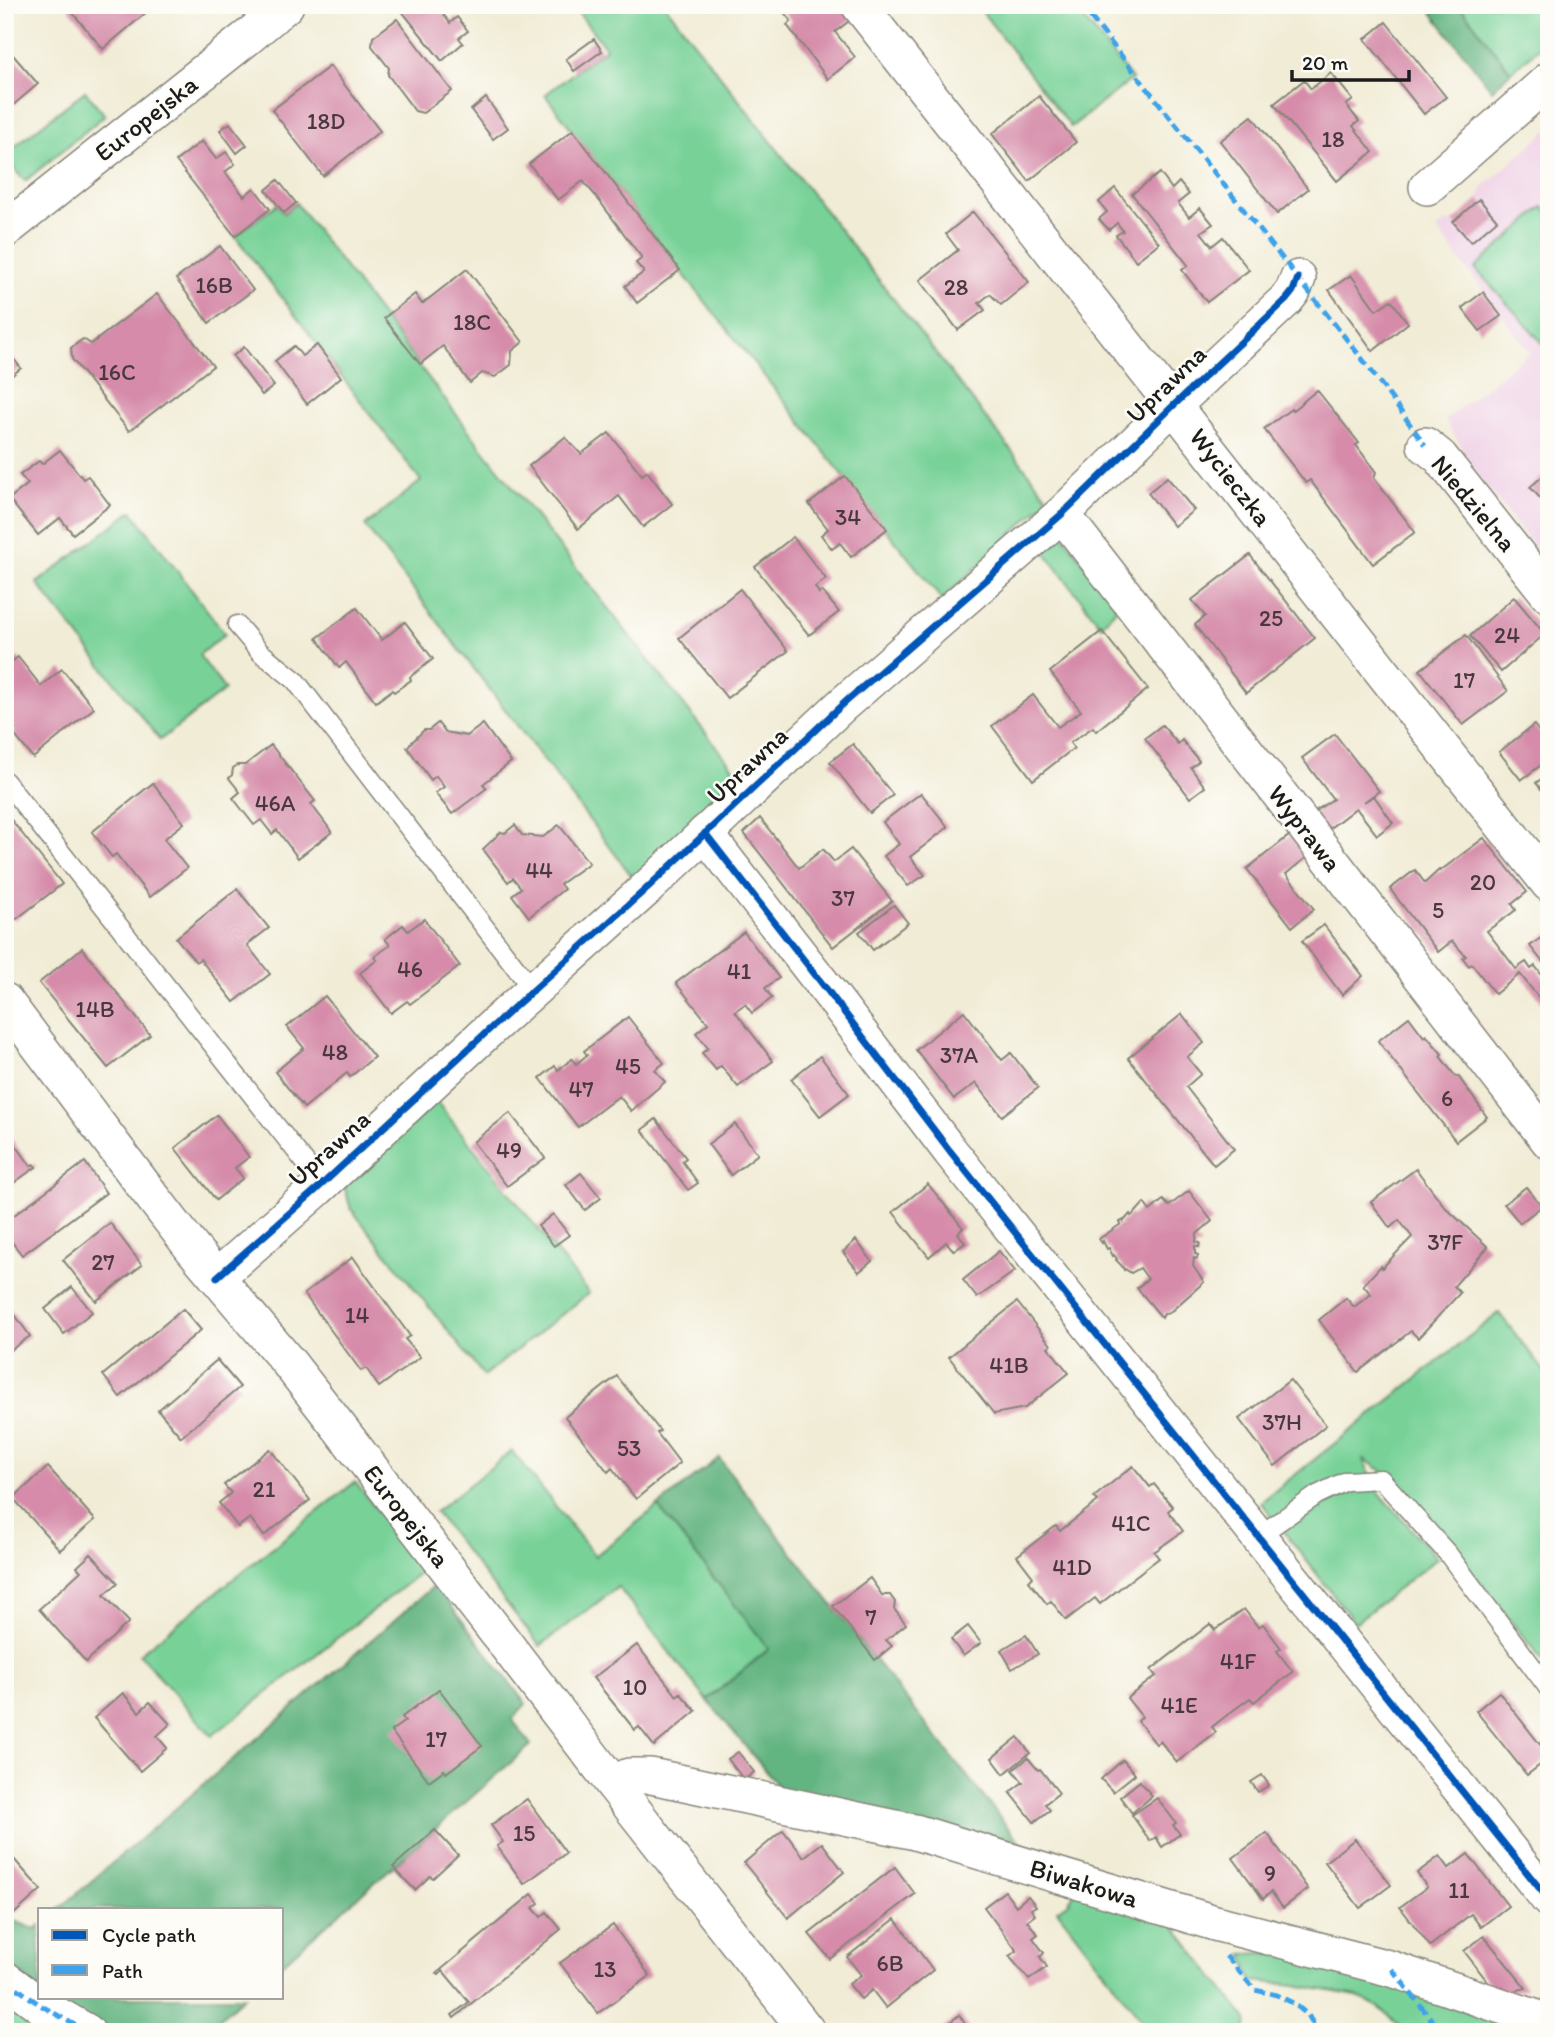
<svg xmlns="http://www.w3.org/2000/svg" width="1554" height="2037" font-family="Itim,sans-serif">
	<style>
		.built { fill: #efd0e6 }
		.green { fill: #78d298; stroke: #4a775a; stroke-width: 2 }
		.forest { fill: #62b480; stroke: #3f684e; stroke-width: 2 }
		.building { fill: #d58ba9 }
		.lines { fill: none; stroke-linecap: round; stroke-linejoin: round }
		.lane-casing { stroke: #868479; stroke-width: 21 }
		.street-casing { stroke: #868479; stroke-width: 38 }
		.lane { stroke: #fff; stroke-width: 18 }
		.street { stroke: #fff; stroke-width: 35 }
		.quiet { stroke: #3da2ea; stroke-width: 5; stroke-dasharray: 10 5; stroke-linecap: butt }
		.cycleway-casing { stroke: #fdfcf7; stroke-width: 11 }
		.cycleway { stroke: #0057b8; stroke-width: 7 }
		.labels { text-anchor: middle; dominant-baseline: central; stroke-width: 5; stroke-linejoin: round; paint-order: stroke }
		.number-label { font-size: 23px; fill: #4a383f }
		.street-label { font-size: 26px; fill: #1c1c1c; stroke: #fdfcf7 }
	</style>
	<rect width="100%" height="100%" fill="#fdfcf7"/>
	<filter id="ink" filterUnits="userSpaceOnUse"><feTurbulence type="fractalNoise" baseFrequency=".0143" numOctaves="2"/><feDisplacementMap in="SourceGraphic" scale="14" xChannelSelector="R" yChannelSelector="G"/><feConvolveMatrix kernelMatrix="1 2 1 2 8 2 1 2 1" color-interpolation-filters="sRGB"/></filter>
	<filter id="wash" filterUnits="userSpaceOnUse"><feTurbulence type="fractalNoise" baseFrequency=".00686" numOctaves="4" result="noise"/><feDisplacementMap in="SourceGraphic" scale="28" xChannelSelector="R" yChannelSelector="G"/><feGaussianBlur stdDeviation="1.57" result="paint"/><feColorMatrix in="noise" values="0 0 0 0 0 0 0 0 0 0 0 0 0 0 0 0 0 1.4 0 .05"/><feComposite in="paint" operator="in"/></filter>
	<g filter="url(#wash)">
		<rect width="100%" height="100%" fill="#f1ecd6"/>
		<polygon class="built" points="1549,129 1549,565 1479,477 1445,420 1530,352 1437,230 1447,221 1453,222 1479,200 1482,188"/>
		<g class="green">
			<polygon points="572,5 665,5 1049,499 942,600 680,270 545,95 606,48"/>
			<polygon points="977,5 1073,5 1132,79 1071,127"/>
			<polygon points="1459,5 1549,5 1549,39 1511,72"/>
			<polygon points="85,91 105,115 25,181 5,159 5,154"/>
			<polygon points="296,203 475,439 741,778 635,880 365,526 421,481 235,236 277,204 284,213"/>
			<polygon points="1543,207 1549,214 1549,350 1475,268"/>
			<polygon points="132,511 225,634 199,655 225,690 160,740 37,583"/>
			<polygon points="1062,534 1118,607 1101,626 1044,551"/>
			<polygon points="437,1102 589,1293 484,1376 351,1209 344,1186"/>
			<polygon points="1499,1313 1549,1377 1549,1669 1424,1512 1385,1473 1364,1459 1374,1487 1437,1558 1355,1623 1261,1502"/>
			<polygon points="512,1451 595,1556 658,1506 769,1649 707,1700 618,1587 540,1646 435,1512"/>
			<polygon points="355,1482 424,1570 212,1736 139,1654"/>
			<polygon points="1076,1890 1168,1918 1247,2020 1246,2028 1248,2032 1151,2032 1057,1910 1068,1903"/>
			<polygon points="1281,1952 1377,1979 1527,2032 1406,2032 1379,2007 1357,1996 1295,1985 1252,1981 1243,1954"/>
			<polygon points="5,1994 61,2032 5,2032"/>
		</g>
		<g class="forest">
			<polygon points="1426,5 1459,5 1511,72 1492,90"/>
			<polygon points="719,1458 875,1660 1025,1849 787,1797 707,1700 769,1649 658,1506"/>
			<polygon points="435,1585 526,1704 512,1719 531,1745 282,1964 282,1909 59,1909"/>
			<polygon points="5,1912 14,1921 35,1929 40,1925 40,1992 5,1964"/>
			<polygon points="46,1997 244,1997 204,2032 103,2032"/>
		</g>
		<g id="blocks">
			<g class="building">
				<polygon points="66,5 155,5 103,49"/>
				<polygon points="397,5 436,5 450,23 457,17 468,31 459,38 463,43 442,61"/>
				<polygon points="778,5 842,5 853,18 835,32 855,57 828,79 787,25 791,21"/>
				<polygon points="397,19 452,91 423,113 415,111 388,75 389,68 372,46 373,37"/>
				<polygon points="1386,22 1446,97 1424,114 1365,39"/>
				<polygon points="594,39 602,51 574,71 566,59"/>
				<polygon points="13,55 38,84 5,112 5,59 7,60"/>
				<polygon points="330,66 380,131 323,176 272,110"/>
				<polygon points="1331,73 1353,100 1346,105 1359,121 1353,126 1373,152 1337,181 1274,104 1304,80 1311,89"/>
				<polygon points="1039,96 1076,142 1029,181 992,134"/>
				<polygon points="486,98 508,128 493,139 471,110"/>
				<polygon points="1252,116 1308,189 1277,214 1220,141"/>
				<polygon points="230,123 247,145 237,153 220,130"/>
				<polygon points="573,130 680,270 637,303 625,286 644,272 636,263 642,258 595,195 583,181 558,200 529,164"/>
				<polygon points="202,141 216,159 226,152 235,164 225,172 244,196 254,188 270,209 235,236 176,161"/>
				<polygon points="1160,173 1172,189 1179,182 1189,194 1178,203 1189,217 1200,208 1213,224 1201,232 1212,246 1223,237 1249,270 1207,302 1182,270 1188,265 1132,194"/>
				<polygon points="278,180 296,203 284,213 266,190"/>
				<polygon points="1115,188 1159,243 1136,261 1116,235 1123,231 1117,223 1109,230 1099,219 1107,212 1099,202"/>
				<polygon points="1479,199 1497,220 1471,242 1453,222"/>
				<polygon points="973,212 1029,282 1001,305 990,294 979,303 985,310 958,330 920,280 958,250 946,234"/>
				<polygon points="220,246 253,290 209,323 176,279"/>
				<polygon points="467,269 523,342 512,351 511,365 495,377 482,373 470,383 443,346 420,364 384,318 415,294 422,304"/>
				<polygon points="1351,275 1376,310 1391,300 1408,323 1373,351 1329,290"/>
				<polygon points="1483,292 1501,316 1480,331 1462,308"/>
				<polygon points="157,294 213,366 129,431 72,359 71,348 83,339 91,344"/>
				<polygon points="317,345 341,377 307,404 275,361 294,346 302,356"/>
				<polygon points="244,347 274,386 262,395 233,356"/>
				<polygon points="5,348 21,368 5,381"/>
				<polygon points="1317,390 1359,443 1356,445 1376,472 1374,478 1415,532 1373,564 1310,480 1306,483 1264,429 1291,409 1292,411"/>
				<polygon points="609,433 642,475 647,471 672,504 643,527 619,496 578,529 529,466 565,437 581,454"/>
				<polygon points="60,450 83,479 88,476 110,505 73,534 60,518 38,535 9,499 28,484 20,475 39,461 42,464"/>
				<polygon points="1549,471 1549,508 1530,487"/>
				<polygon points="845,476 887,529 851,557 840,543 832,549 821,535 828,529 809,504"/>
				<polygon points="1167,477 1194,510 1174,526 1148,493"/>
				<polygon points="793,537 826,579 815,587 819,593 822,591 839,612 809,635 755,567"/>
				<polygon points="1250,555 1315,638 1246,693 1195,625 1205,616 1192,600"/>
				<polygon points="740,589 788,651 727,698 679,638"/>
				<polygon points="1514,597 1545,634 1501,672 1470,636"/>
				<polygon points="357,608 382,640 405,622 433,659 410,677 411,680 394,692 392,690 376,702 346,662 339,668 317,638"/>
				<polygon points="1102,631 1148,689 1096,731 1093,727 1070,743 1074,748 1033,780 992,726 1033,695 1058,727 1081,711 1050,672"/>
				<polygon points="1466,635 1508,691 1463,725 1420,670"/>
				<polygon points="18,657 41,686 62,669 94,708 33,758 12,732 16,729 5,715 5,667"/>
				<polygon points="438,723 445,732 467,736 483,724 511,762 483,784 487,788 452,814 435,793 444,787 436,776 431,780 407,747 424,730 429,730"/>
				<polygon points="1162,725 1178,744 1182,740 1199,761 1191,768 1205,787 1190,798 1145,738"/>
				<polygon points="1534,725 1549,744 1549,759 1521,780 1499,752"/>
				<polygon points="1335,734 1379,791 1364,802 1374,796 1393,823 1377,835 1356,808 1322,834 1308,816 1333,799 1302,758"/>
				<polygon points="853,744 893,795 870,813 830,762"/>
				<polygon points="271,745 315,801 311,804 332,832 298,858 277,830 272,834 261,820 254,825 233,798 240,792 229,778 232,775 233,768 238,765 245,765"/>
				<polygon points="1549,773 1549,793 1546,795 1536,783"/>
				<polygon points="153,783 184,823 164,839 187,868 150,897 116,854 112,857 92,832"/>
				<polygon points="921,793 948,827 910,857 925,875 908,886 884,856 899,844 883,822"/>
				<polygon points="5,812 62,884 15,920 5,908"/>
				<polygon points="760,818 799,868 823,849 834,862 851,849 892,901 833,947 744,833"/>
				<polygon points="515,825 522,835 543,837 559,825 589,863 560,884 564,889 529,917 512,895 521,888 513,878 508,882 483,849 501,832 505,833"/>
				<polygon points="1295,831 1312,853 1286,874 1314,909 1292,927 1247,869"/>
				<polygon points="1484,838 1527,892 1512,904 1516,910 1487,931 1516,969 1526,962 1531,969 1535,966 1549,985 1549,1011 1520,974 1495,994 1472,964 1469,966 1463,958 1466,956 1452,941 1438,952 1390,889 1415,870 1425,883 1439,870 1440,871"/>
				<polygon points="237,889 269,928 247,945 270,974 234,1002 200,959 196,962 176,938"/>
				<polygon points="894,905 908,923 873,950 859,932"/>
				<polygon points="424,919 460,966 410,1004 407,1001 391,1013 360,973 377,960 374,957 390,945 385,939 403,925 408,931"/>
				<polygon points="1324,925 1363,976 1342,995 1302,941"/>
				<polygon points="744,932 779,978 765,988 772,998 752,1013 745,1004 735,1011 773,1061 738,1087 721,1066 716,1070 702,1053 708,1048 696,1033 708,1023 676,983"/>
				<polygon points="1549,932 1549,955 1542,961 1530,946"/>
				<polygon points="82,948 150,1035 108,1068 39,983"/>
				<polygon points="325,996 374,1057 350,1077 347,1073 304,1108 275,1072 304,1048 287,1027"/>
				<polygon points="964,1011 1002,1060 1011,1053 1038,1088 1002,1116 976,1083 954,1099 916,1050"/>
				<polygon points="1182,1014 1204,1043 1187,1057 1201,1074 1186,1087 1234,1149 1214,1165 1128,1058"/>
				<polygon points="628,1017 664,1063 655,1070 665,1082 631,1111 619,1096 578,1127 540,1078 555,1066 558,1070 572,1059 576,1064 587,1055 584,1051"/>
				<polygon points="1409,1017 1424,1037 1426,1035 1442,1054 1440,1056 1456,1077 1458,1076 1487,1117 1456,1141 1378,1041"/>
				<polygon points="820,1056 849,1094 820,1116 791,1079"/>
				<polygon points="510,1113 545,1158 507,1186 473,1142"/>
				<polygon points="217,1115 249,1157 235,1168 243,1178 216,1200 175,1148"/>
				<polygon points="656,1119 686,1158 682,1161 698,1183 688,1190 642,1130"/>
				<polygon points="735,1124 758,1154 731,1175 708,1144"/>
				<polygon points="5,1130 31,1166 34,1164 36,1167 5,1189"/>
				<polygon points="85,1162 106,1193 22,1255 5,1233 5,1222"/>
				<polygon points="1416,1169 1445,1207 1488,1247 1454,1286 1460,1293 1418,1338 1411,1331 1358,1372 1319,1320 1346,1298 1354,1307 1371,1294 1363,1285 1381,1266 1382,1268 1412,1237 1399,1220 1390,1228 1371,1202"/>
				<polygon points="581,1173 601,1198 585,1210 566,1185"/>
				<polygon points="928,1184 963,1228 958,1233 965,1243 954,1251 946,1242 929,1257 893,1212"/>
				<polygon points="1526,1187 1542,1206 1520,1223 1504,1204"/>
				<polygon points="1189,1191 1212,1221 1197,1234 1196,1242 1200,1243 1199,1247 1195,1246 1195,1254 1198,1255 1197,1259 1194,1258 1193,1266 1204,1282 1169,1313 1164,1314 1162,1318 1137,1288 1148,1279 1140,1268 1131,1273 1125,1269 1124,1270 1122,1266 1116,1260 1117,1259 1114,1255 1113,1256 1109,1248 1107,1249 1103,1241 1102,1243 1099,1239 1121,1224 1120,1222 1124,1220 1124,1221 1130,1214 1131,1216 1135,1213 1144,1203 1150,1211 1163,1200 1169,1206"/>
				<polygon points="553,1214 569,1235 554,1246 538,1226"/>
				<polygon points="110,1223 142,1265 96,1301 63,1260"/>
				<polygon points="856,1240 872,1261 859,1272 843,1252"/>
				<polygon points="999,1251 1015,1271 977,1298 963,1280"/>
				<polygon points="353,1257 410,1336 405,1339 420,1357 379,1387 366,1368 361,1371 304,1294"/>
				<polygon points="72,1287 92,1312 64,1334 45,1309"/>
				<polygon points="5,1301 30,1336 5,1354"/>
				<polygon points="1017,1302 1051,1345 1048,1347 1069,1373 1025,1408 994,1414 949,1357"/>
				<polygon points="183,1309 201,1330 120,1397 103,1375"/>
				<polygon points="217,1360 240,1387 181,1437 158,1410"/>
				<polygon points="617,1376 660,1431 657,1433 680,1463 636,1499 612,1468 608,1472 565,1417"/>
				<polygon points="1290,1380 1326,1425 1275,1466 1239,1419"/>
				<polygon points="270,1449 310,1500 264,1536 250,1518 238,1527 219,1503 231,1493 224,1485"/>
				<polygon points="1133,1466 1150,1487 1154,1484 1173,1507 1168,1511 1183,1531 1154,1552 1159,1558 1129,1581 1100,1604 1095,1598 1066,1620 1051,1601 1047,1604 1029,1581 1033,1577 1017,1556 1056,1526 1060,1531 1098,1501 1094,1497"/>
				<polygon points="48,1467 95,1520 60,1550 13,1498"/>
				<polygon points="91,1554 118,1583 104,1595 129,1622 86,1662 39,1609 81,1571 77,1567"/>
				<polygon points="870,1578 882,1595 890,1595 895,1602 894,1609 906,1624 886,1640 892,1646 875,1660 833,1606"/>
				<polygon points="1244,1609 1258,1627 1263,1624 1281,1648 1277,1651 1293,1672 1254,1702 1250,1698 1231,1712 1212,1727 1216,1732 1177,1762 1160,1741 1156,1744 1138,1721 1142,1717 1127,1698 1156,1676 1151,1670 1210,1624 1215,1630"/>
				<polygon points="968,1626 981,1643 963,1656 951,1639"/>
				<polygon points="1026,1635 1038,1654 1012,1669 1001,1650"/>
				<polygon points="637,1645 677,1696 680,1693 696,1711 654,1746 639,1727 635,1730 593,1678"/>
				<polygon points="439,1689 482,1746 446,1773 444,1770 429,1781 391,1731 405,1721 402,1717"/>
				<polygon points="1499,1692 1549,1756 1549,1758 1527,1775 1476,1711"/>
				<polygon points="123,1693 139,1712 150,1702 170,1724 157,1736 167,1748 140,1771 94,1718"/>
				<polygon points="1018,1737 1030,1753 1004,1774 992,1758"/>
				<polygon points="738,1752 754,1772 744,1780 728,1759"/>
				<polygon points="1028,1758 1038,1770 1040,1769 1059,1793 1045,1804 1050,1810 1034,1822 1010,1792 1023,1782 1013,1770"/>
				<polygon points="1123,1760 1135,1774 1113,1792 1101,1779"/>
				<polygon points="1262,1775 1269,1785 1258,1792 1251,1782"/>
				<polygon points="1140,1781 1152,1796 1132,1813 1120,1797"/>
				<polygon points="1157,1798 1176,1823 1173,1825 1180,1834 1162,1847 1156,1837 1150,1841 1132,1815"/>
				<polygon points="527,1799 566,1853 524,1884 497,1846 503,1842 491,1825"/>
				<polygon points="435,1830 458,1855 433,1878 430,1876 415,1890 393,1867"/>
				<polygon points="783,1830 804,1857 822,1843 844,1872 788,1918 744,1863"/>
				<polygon points="1267,1833 1308,1889 1283,1908 1271,1892 1263,1899 1233,1858"/>
				<polygon points="1355,1839 1391,1885 1360,1908 1325,1862"/>
				<polygon points="5,1849 41,1890 14,1914 5,1904"/>
				<polygon points="1468,1854 1508,1906 1481,1927 1471,1914 1430,1946 1400,1907 1427,1887 1417,1873 1440,1856 1449,1868"/>
				<polygon points="895,1867 915,1894 830,1959 809,1934"/>
				<polygon points="1005,1891 1016,1906 1028,1896 1036,1906 1031,1909 1035,1915 1027,1921 1038,1934 1033,1938 1044,1953 1040,1957 1047,1967 1029,1980 1009,1956 1017,1951 984,1907"/>
				<polygon points="532,1894 539,1903 533,1908 541,1917 547,1912 561,1929 454,2018 452,2015 469,2002 443,1971 439,1975 437,1973"/>
				<polygon points="895,1919 933,1970 886,2008 872,1990 861,1999 849,1984 861,1975 847,1957"/>
				<polygon points="613,1925 650,1976 598,2013 560,1963"/>
				<polygon points="1484,1936 1526,1988 1498,1995 1464,1951"/>
				<polygon points="959,2015 971,2032 938,2032"/>
			</g>
		</g>
	</g>
	<g filter="url(#ink)">
		<use href="#blocks" fill-opacity="0" stroke="#868479" stroke-width="2"/>
		<g class="lines">
			<g class="lane-casing">
				<g id="lane">
					<polyline points="237,625 260,652 295,680 533,990"/>
					<polyline points="5,781 322,1184"/>
					<polyline points="1257,1537 1317,1495 1346,1481 1381,1479 1448,1554 1549,1689"/>
				</g>
			</g>
			<g class="street-casing">
				<g id="street">
					<polyline points="859,5 1549,884"/>
					<polyline points="1427,187 1549,80"/>
					<polyline points="5,230 248,37 286,5"/>
					<polyline points="1425,445 1440,457 1549,595"/>
					<polyline points="1062,514 1549,1141"/>
					<polyline points="705,833 831,995 950,1151 1549,1900"/>
					<polyline points="5,1001 141,1182 192,1248 289,1363 342,1431 613,1784 808,2032"/>
					<polyline points="217,1277 317,1189 492,1027 646,889 842,705 1062,514 1174,405 1286,300 1293,291 1298,278"/>
					<polyline points="613,1784 629,1776 651,1776 915,1832 1215,1923 1392,1969 1549,2022"/>
					<polyline points="5,1979 40,2005 87,2032"/>
				</g>
			</g>
			<use href="#lane" class="lane"/>
			<use href="#street" class="street"/>
			<g class="quiet">
				<polyline points="1081,5 1367,365 1425,445"/>
				<polyline points="1226,1956 1255,1990 1277,1995 1293,2003 1308,2015 1318,2032"/>
				<polyline points="1392,1969 1441,2032"/>
				<polyline points="5,1979 40,2005 87,2032"/>
			</g>
			<g class="cycleway-casing">
				<g id="cycleway">
					<polyline points="705,833 831,995 950,1151 1549,1900"/>
					<polyline points="217,1277 317,1189 492,1027 646,889 842,705 1062,514 1174,405 1286,300 1293,291 1298,278"/>
				</g>
			</g>
			<use href="#cycleway" class="cycleway"/>
		</g>
	</g>
	<g class="labels">
		<g class="number-label">
			<text x="326" y="121">18D</text>
			<text x="1333" y="139">18</text>
			<text x="214" y="285">16B</text>
			<text x="956" y="287">28</text>
			<text x="472" y="322">18C</text>
			<text x="117" y="372">16C</text>
			<text x="848" y="517">34</text>
			<text x="1271" y="618">25</text>
			<text x="1507" y="635">24</text>
			<text x="1464" y="680">17</text>
			<text x="275" y="803">46A</text>
			<text x="539" y="870">44</text>
			<text x="1483" y="882">20</text>
			<text x="843" y="898">37</text>
			<text x="1438" y="910">5</text>
			<text x="410" y="969">46</text>
			<text x="739" y="971">41</text>
			<text x="95" y="1009">14B</text>
			<text x="335" y="1052">48</text>
			<text x="959" y="1055">37A</text>
			<text x="628" y="1066">45</text>
			<text x="581" y="1089">47</text>
			<text x="1447" y="1098">6</text>
			<text x="509" y="1150">49</text>
			<text x="1445" y="1242">37F</text>
			<text x="103" y="1262">27</text>
			<text x="357" y="1315">14</text>
			<text x="1009" y="1365">41B</text>
			<text x="1282" y="1422">37H</text>
			<text x="629" y="1448">53</text>
			<text x="264" y="1489">21</text>
			<text x="1131" y="1523">41C</text>
			<text x="1072" y="1567">41D</text>
			<text x="871" y="1617">7</text>
			<text x="1238" y="1661">41F</text>
			<text x="635" y="1687">10</text>
			<text x="1179" y="1705">41E</text>
			<text x="436" y="1739">17</text>
			<text x="524" y="1833">15</text>
			<text x="1270" y="1873">9</text>
			<text x="1459" y="1890">11</text>
			<text x="890" y="1963">6B</text>
			<text x="605" y="1969">13</text>
		</g>
		<g class="street-label">
			<text transform="translate(146 118) rotate(-38)">Europejska</text>
			<text transform="translate(1166 384) rotate(-44)">Uprawna</text>
			<text transform="translate(1231 477) rotate(52)">Wycieczka</text>
			<text transform="translate(1474 503) rotate(50)">Niedzielna</text>
			<text transform="translate(747 765) rotate(-43)">Uprawna</text>
			<text transform="translate(1305 828) rotate(52)">Wyprawa</text>
			<text transform="translate(329 1148) rotate(-42)">Uprawna</text>
			<text transform="translate(407 1516) rotate(52)">Europejska</text>
			<text transform="translate(1084 1883) rotate(17)">Biwakowa</text>
		</g>
	</g>
	<rect width="1554" height="2037" fill="none" stroke="#fdfcf7" stroke-width="28"/>
	<rect x="38" y="1908" width="245" height="91" fill="#fdfcf7" stroke="#a3a29f" stroke-width="2"/>
	<rect x="52" y="1930" width="35" height="10" fill="#0057b8" stroke="#a3a29f" stroke-width="2"/>
	<text x="102" y="1942" font-size="21" fill="#1c1c1c">Cycle path</text>
	<rect x="52" y="1965" width="35" height="10" fill="#3da2ea" stroke="#a3a29f" stroke-width="2"/>
	<text x="102" y="1978" font-size="21" fill="#1c1c1c">Path</text>
	<path d="M1292 70v10h117v-10" fill="none" stroke="#1c1c1c" stroke-width="3.5"/>
	<text x="1302" y="70" font-size="21" fill="#1c1c1c" stroke="#fdfcf7" stroke-width="5" paint-order="stroke">20 m</text>
</svg>
